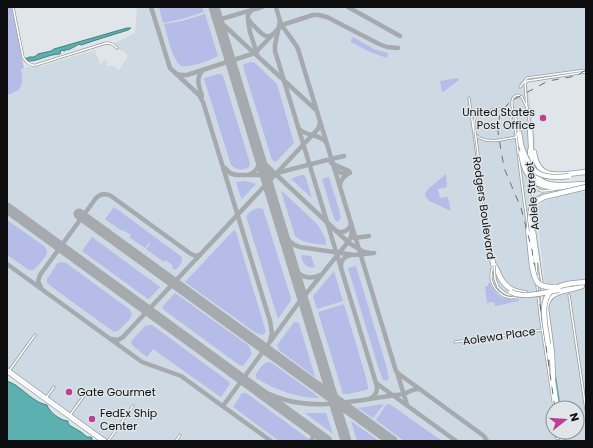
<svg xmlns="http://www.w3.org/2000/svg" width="593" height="448" font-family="Poppins,sans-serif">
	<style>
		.built { fill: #cddae3 }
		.green { fill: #b6bce8 }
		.water { fill: #5cb1b0; stroke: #448080 }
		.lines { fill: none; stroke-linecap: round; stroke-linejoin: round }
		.canal { stroke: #5cb1b0; stroke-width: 2 }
		.taxiway { stroke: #a6aaae; stroke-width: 4.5 }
		.runway { stroke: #a6aaae; stroke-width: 11 }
		.minor-casing { stroke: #969c9f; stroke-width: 3 }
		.tertiary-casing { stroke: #969c9f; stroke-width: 4 }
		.motorway-casing { stroke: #969c9f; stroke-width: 6 }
		.minor { stroke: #fff; stroke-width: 1.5 }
		.tertiary { stroke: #fff; stroke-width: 2.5 }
		.motorway { stroke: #fff; stroke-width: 4.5 }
		.rail { stroke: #6c6f72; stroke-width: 1; stroke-dasharray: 7 7; stroke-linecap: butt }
		.minor-bridge-casing { stroke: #969c9f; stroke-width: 3; stroke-linecap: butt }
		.motorway-bridge-casing { stroke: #969c9f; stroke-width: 6; stroke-linecap: butt }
		.minor-bridge { stroke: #fff; stroke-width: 1.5 }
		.motorway-bridge { stroke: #fff; stroke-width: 4.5 }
		.poi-dot { fill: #bb4092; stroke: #e0e5e9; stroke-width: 1.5 }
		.labels { text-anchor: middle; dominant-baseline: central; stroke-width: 3; stroke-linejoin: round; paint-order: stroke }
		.poi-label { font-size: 11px; fill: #0c0e10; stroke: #e0e5e9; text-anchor: start }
		.street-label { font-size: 11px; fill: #0c0e10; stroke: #e0e5e9 }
	</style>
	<rect width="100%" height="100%" fill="#e0e5e9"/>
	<g class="built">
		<polygon points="136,7 586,7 586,74 527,82 535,138 534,210 544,281 537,301 553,418 553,432 555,432 556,441 108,441 7,367 7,95 15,93 23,79 21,69 28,67 39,67 95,50 100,65 104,60 108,62 106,65 108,67 110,65 111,66 112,65 119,70 128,56 123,51 120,51 115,43 135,33 137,10"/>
		<polygon points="586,191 586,441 564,441 563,432 577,432 577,408 560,408 536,208 544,201 576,192"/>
	</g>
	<g class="green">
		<path d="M7 7H12L24 68 21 69C24 84 23 91 7 95Z"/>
		<polygon points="159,7 202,7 204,12 182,19 163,23"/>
		<path d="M205 14 218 56C207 62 193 67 181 66 171 58 168 36 164 24L182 21Z"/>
		<polygon points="353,37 374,49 388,53 387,58 370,52 351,42 351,40"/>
		<polygon points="250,62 255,63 277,84 294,143 276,162 272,160 243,66 244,64"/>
		<path d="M218 74H221L223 76 250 163 249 167C243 171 236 170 231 165L204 79V78Z"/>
		<polygon points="458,78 459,80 443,92 442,92 440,81"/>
		<polygon points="446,174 447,187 438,189 440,198 448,197 451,211 429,201 428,199 426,198 425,193 427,191 427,190"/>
		<polygon points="301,175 304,175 306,178 312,198 291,179"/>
		<polygon points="329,177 338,206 341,218 338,222 335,220 332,212 322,179"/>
		<polygon points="245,181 256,184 242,199 241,198 236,182"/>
		<path d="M281 191 283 192 318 225 325 238 326 245C315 244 303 243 295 236Z"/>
		<polygon points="114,207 182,257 182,262 176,270 172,268 173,266 166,260 164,262 146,249 150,244 149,243 145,248 129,237 131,235 123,230 122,231 105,219"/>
		<polygon points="258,208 263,209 291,298 290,302 278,319 246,216 251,211"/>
		<path d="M7 220 44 246C46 249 47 250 47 253 46 257 37 267 33 270H29L7 255Z"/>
		<polygon points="234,230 236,232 266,332 262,335 256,333 185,282"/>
		<polygon points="92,237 160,287 149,299 148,299 82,251"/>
		<path d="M301 255 311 256 315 267C306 269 302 263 301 255Z"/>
		<polygon points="60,262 66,263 129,309 132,314 130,319 118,331 114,332 67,298 47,283 47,279 56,266 55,265"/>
		<polygon points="356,266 386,365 389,378 387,381 383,380 379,370 348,268"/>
		<polygon points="334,271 343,301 317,309 313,296"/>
		<path d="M488 283H490C497 299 504 300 519 299V301L495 306 494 302 487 303 485 286H488Z"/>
		<polygon points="175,293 249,346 250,349 252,354 243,366 239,365 164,310 162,307"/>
		<polygon points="344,304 365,374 368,387 368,389 366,390 348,394 343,394 318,312"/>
		<polygon points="294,322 299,323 315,377 279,350 277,345"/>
		<polygon points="149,325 152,325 228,381 230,384 221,397 219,396 153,349 147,357 132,345 131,342 132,340 145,326"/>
		<path d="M268 362 272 363 320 398C297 398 275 390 256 378V374C259 370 262 363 268 362Z"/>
		<polygon points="242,393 246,393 249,395 310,440 310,441 279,441 233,407"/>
		<polygon points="384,404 373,418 358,408"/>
		<polygon points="389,404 391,405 442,441 404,441 376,420 386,405"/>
		<polygon points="305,413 326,413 333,434"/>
		<polygon points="351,421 379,441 357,441"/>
	</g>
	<g class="water">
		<path d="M127 28H131L128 30 96 40 81 45 79 44C76 46 72 48 68 50L66 49 65 51 61 50 60 54C49 54 36 62 28 61L26 58H28L29 57H34L37 55 38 54 51 51 54 49Z"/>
		<path d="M7 381C11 383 15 384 18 387 28 394 36 403 47 405 49 412 61 421 68 421V423L69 425 81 432 87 437H91L92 438V441H7Z"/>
	</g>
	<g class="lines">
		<g class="canal">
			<polyline points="555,375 560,408"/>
			<polyline points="563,432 565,441"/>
		</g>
		<g class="taxiway">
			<polyline points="151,7 170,68 199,95 203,102 270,321 272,333 270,341"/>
			<polyline points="276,7 280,21 275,45 275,51 376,383 456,441"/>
			<polyline points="348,7 400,36"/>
			<path d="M252 10C243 17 250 22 256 28 259 31 262 35 266 36 269 37 269 36 272 35"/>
			<polyline points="218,20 228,29 315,109"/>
			<polyline points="218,20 262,7"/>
			<polyline points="248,21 250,32 257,54"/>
			<path d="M280 21C284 31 293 39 298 49L396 371 399 374 484 436 487 441"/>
			<polyline points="176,74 182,75 187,75 255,53 278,29 285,24 313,15 319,15 327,17 379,44 387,47 398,48"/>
			<path d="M202 96C199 86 195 79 203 70"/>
			<path d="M299 129C307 137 319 133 326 142"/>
			<polyline points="259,154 262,161 266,165 349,243 364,252 370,253"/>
			<polyline points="331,163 349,171"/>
			<polyline points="225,168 230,173 236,175 269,175 327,160 344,156"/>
			<polyline points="335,169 341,173 350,173"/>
			<path d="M250 174C258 171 259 165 259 157"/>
			<path d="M340 186C340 180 344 176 349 173"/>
			<path d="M282 230C286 239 291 245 300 247L354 255 374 253"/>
			<path d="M336 231C343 234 350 230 351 223"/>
			<polyline points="354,238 369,236"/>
			<polyline points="7,264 142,362 181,376 271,441"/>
			<path d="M292 265C298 276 309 281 320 275"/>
			<path d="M341 266C341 260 345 256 351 255"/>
			<path d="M41 288 38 281 40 275 96 198C100 194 105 193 111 196L191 254 196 256 200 255"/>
			<polyline points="112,339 118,340 123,337 317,130 319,127 320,122"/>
			<polyline points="397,372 407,405"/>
			<path d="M246 382C258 389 270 395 282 399 317 410 354 401 389 396 394 395 399 395 404 394 409 392 413 389 418 389"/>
			<path d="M371 398C377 394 378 390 376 383"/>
			<polyline points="223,406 297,305 348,242 351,237 352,231"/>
			<polyline points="311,441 315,432"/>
		</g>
		<g class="runway">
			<polyline points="214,7 346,441"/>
			<polyline points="7,208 327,441"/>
			<polyline points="79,214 392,441"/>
		</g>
		<g class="minor-casing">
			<g id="minor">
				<path d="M13 7 23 57C26 62 30 66 36 65L106 43C111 43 114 44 117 48"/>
				<polyline points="520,87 527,78 586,70"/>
				<polyline points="469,98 491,257"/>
				<path d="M527 108 522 97 518 95C513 96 511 100 512 105 518 145 521 186 528 226"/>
				<polyline points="530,126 527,108 525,83 527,81 586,72"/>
				<path d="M474 129C472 114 480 112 492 110 500 109 505 108 512 112"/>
				<path d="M476 135C486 145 504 139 516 137"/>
				<polyline points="528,157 529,149"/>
				<polyline points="531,181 533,191 532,205"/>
				<path d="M532 182C539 195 545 191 557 189"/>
				<polyline points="565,188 579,186"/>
				<polyline points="533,202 536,198 543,195"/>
				<polyline points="532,213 542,284"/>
				<polyline points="536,261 537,279"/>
				<path d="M492 269C491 272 491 275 491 278 493 291 506 302 518 296"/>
				<polyline points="538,275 539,283"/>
				<polyline points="537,285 540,314 554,408"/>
				<path d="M498 287C503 293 508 296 515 295"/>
				<polyline points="560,289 570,287"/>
				<polyline points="569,295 586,410"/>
				<polyline points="542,308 542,288"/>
				<polyline points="455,342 543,330"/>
				<polyline points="9,371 35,335"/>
				<polyline points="46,398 54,387"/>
				<polyline points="70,415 86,393"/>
				<polyline points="108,441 133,406"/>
				<polyline points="176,441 180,435"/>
			</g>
		</g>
		<g class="tertiary-casing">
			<g id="tertiary">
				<polyline points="7,369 106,441"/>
				<polyline points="7,372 102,441"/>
			</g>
		</g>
		<g class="motorway-casing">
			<g id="motorway">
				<path d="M530 127 532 167C538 192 567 184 586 184"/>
				<polyline points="519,132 521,145"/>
				<path d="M534 152C538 183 562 174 586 172"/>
				<path d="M534 181C544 188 553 188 564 187"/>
				<polyline points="528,228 532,266"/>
				<polyline points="532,231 536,261"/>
				<polyline points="492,258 494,268"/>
				<path d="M494 265C497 269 498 272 500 277 505 287 514 292 525 293"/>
				<polyline points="548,344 550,358"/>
				<polyline points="552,375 557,408"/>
				<path d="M553 378 552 353 546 308C548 289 568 292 582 286"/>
				<polyline points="558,432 558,437"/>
			</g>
		</g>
		<use href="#minor" class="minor"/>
		<use href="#tertiary" class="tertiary"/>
		<use href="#motorway" class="motorway"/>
		<g class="rail">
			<polyline points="555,408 532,250 521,208 504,168 498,132 498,124 500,115 507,105 513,100 548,81 576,76 586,70"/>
			<polyline points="559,432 561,441"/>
		</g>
		<g class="minor-bridge-casing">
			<g id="minor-bridge">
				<polyline points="512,112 516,119 519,132"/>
				<polyline points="475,131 480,169"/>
				<polyline points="494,265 495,279 498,287"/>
			</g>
		</g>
		<g class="motorway-bridge-casing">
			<g id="motorway-bridge">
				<path d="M521 145C530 173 539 180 569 176"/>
				<path d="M521 153C523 165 525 173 534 181"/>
				<polyline points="532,231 530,218 531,210 533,205 537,201 544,197 586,187"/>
				<path d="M532 266C535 282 537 288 555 287"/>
				<path d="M511 292C525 299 544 292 559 290"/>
				<path d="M548 344C546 326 536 295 558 287 566 283 577 283 586 282"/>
			</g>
		</g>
		<use href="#minor-bridge" class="minor-bridge"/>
		<use href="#motorway-bridge" class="motorway-bridge"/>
	</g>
	<g class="poi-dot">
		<circle cx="543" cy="118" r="4"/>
		<circle cx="69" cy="392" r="4"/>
		<circle cx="92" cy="419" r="4"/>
	</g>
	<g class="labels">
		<g class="poi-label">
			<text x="535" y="112" text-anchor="end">United States<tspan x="535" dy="13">Post Office</tspan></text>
			<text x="77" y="392">Gate Gourmet</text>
			<text x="100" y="413">FedEx Ship<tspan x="100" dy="13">Center</tspan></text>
		</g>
		<g class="street-label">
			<text transform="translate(532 196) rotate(-95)">Aolele Street</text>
			<text transform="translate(484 208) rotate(82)">Rodgers Boulevard</text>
			<text transform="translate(499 336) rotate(-8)">Aolewa Place</text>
		</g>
	</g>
	<rect width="593" height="448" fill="none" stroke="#0c0e10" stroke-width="16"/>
	<g transform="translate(565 420) rotate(73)"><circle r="19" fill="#e0e5e9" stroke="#8b8f92"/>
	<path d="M0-3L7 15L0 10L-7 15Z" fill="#bb4092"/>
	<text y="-6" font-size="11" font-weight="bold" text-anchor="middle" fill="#0c0e10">N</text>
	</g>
</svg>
